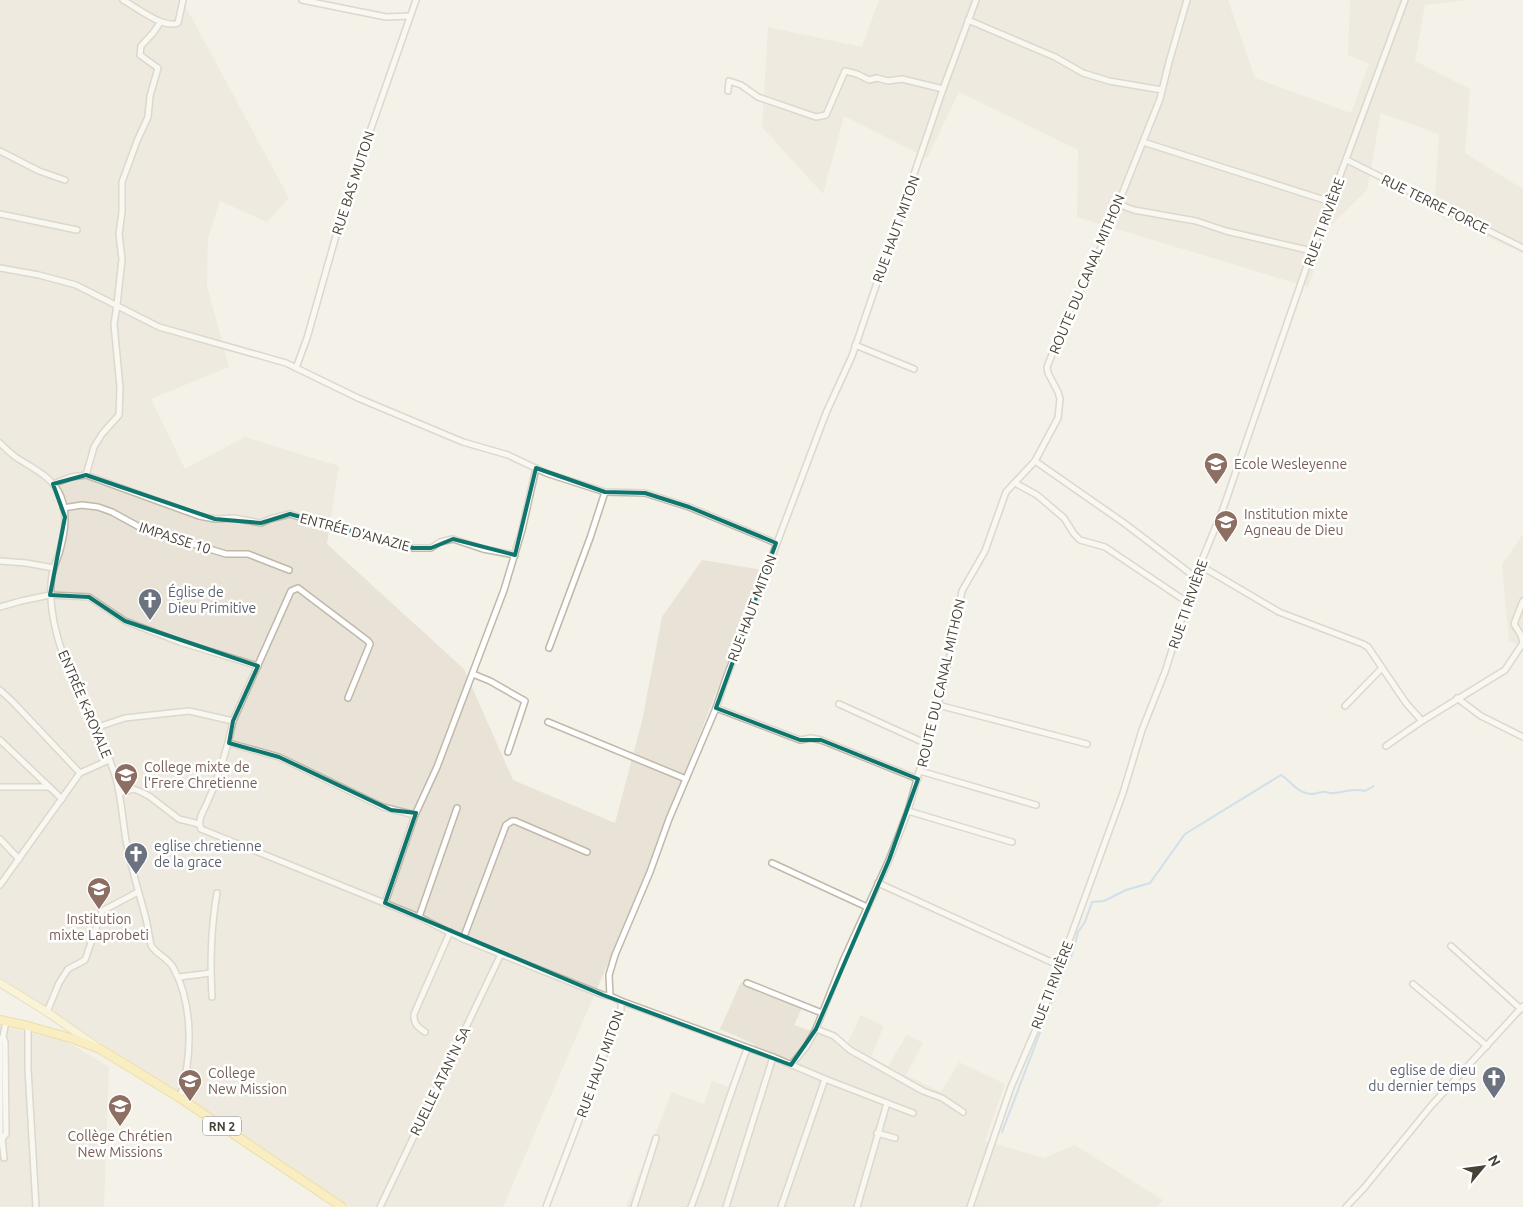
<svg xmlns="http://www.w3.org/2000/svg" width="1523" height="1207" font-family="Ubuntu,sans-serif">
	<style>
		.residential { fill: #e8e3d6 }
		.lines { fill: none; stroke-linecap: round; stroke-linejoin: round }
		.stream { stroke: #a3ccf1; stroke-width: 2 }
		.minor-casing { stroke: #c0b9aa; stroke-width: 8 }
		.secondary-casing { stroke: #d4c897; stroke-width: 9 }
		.primary-casing { stroke: #e5c664; stroke-width: 10 }
		.minor { stroke: #fff; stroke-width: 5 }
		.secondary { stroke: #fff5c6; stroke-width: 7 }
		.primary { stroke: #ffe895; stroke-width: 8 }
		.marked { fill: none; stroke: #0f766e; stroke-width: 4; stroke-linejoin: round }
		.labels { text-anchor: middle; dominant-baseline: central; stroke-width: 5; stroke-linejoin: round; paint-order: stroke }
		.shield { fill: #fff; stroke: #7e7b72; stroke-width: 1 }
		.shield-label { font-size: 12px; font-weight: bold; fill: #474236 }
		.street-label { font-size: 14px; fill: #474236; stroke: #fff }
		.education-label { font-size: 14px; fill: #785e54; stroke: #fff; text-anchor: start }
		.worship-label { font-size: 14px; fill: #5b616d; stroke: #fff; text-anchor: start }
	</style>
	<rect width="100%" height="100%" fill="#f4f1e8"/>
	<g class="residential">
		<polygon points="0,0 182,0 289,198 267,222 220,201 208,238 207,286 229,367 151,399 185,469 245,437 339,466 327,544 464,669 513,780 615,823 642,721 662,617 702,560 763,570 645,877 503,1207 351,1207 279,1158 0,978"/>
		<polygon points="879,0 1228,0 1255,78 1351,113 1369,64 1348,55 1350,0 1468,0 1425,5 1415,61 1470,89 1465,153 1523,189 1523,253 1434,213 1439,134 1381,113 1367,190 1329,227 1308,287 1077,217 1078,150 959,92 927,158 844,116 823,194 762,127 768,27 862,47"/>
		<polygon points="1523,534 1523,646 1509,641 1502,565"/>
		<polygon points="741,982 802,1008 794,1025 847,1044 861,1015 884,1026 871,1057 888,1066 907,1035 923,1043 906,1075 941,1092 959,1062 1005,1084 985,1141 1044,1158 1075,1145 1163,1200 1157,1207 626,1207 672,1092 704,1104 712,1081 732,1088 754,1044 720,1029"/>
		<polygon points="0,1026 66,1041 109,1067 104,1207 0,1207"/>
	</g>
	<g class="lines">
		<g class="stream">
			<path d="M1074 948 1078 932 1085 922 1092 902 1104 901 1126 890 1150 883 1185 834 1281 775C1288 779 1296 790 1303 792 1313 796 1314 793 1322 792 1326 791 1330 794 1334 793 1345 792 1354 788 1365 791L1374 786"/>
			<polyline points="1002,1132 1065,967 1073,952"/>
		</g>
		<g class="minor-casing">
			<g id="minor">
				<path d="M123 0C138 8 163 29 178 23L183 0"/>
				<polyline points="302,0 386,17 410,16"/>
				<polyline points="968,20 1055,57 1083,73 1109,81 1162,90"/>
				<polyline points="728,91 729,81 741,85 758,97 816,117 826,115 845,71 857,74 869,80 877,78 888,81 902,79 943,89"/>
				<polyline points="1143,142 1331,202"/>
				<polyline points="0,151 39,171 65,180"/>
				<polyline points="1347,160 1523,248"/>
				<polyline points="1115,203 1134,210 1196,221 1226,231 1312,251"/>
				<polyline points="0,214 77,230"/>
				<polyline points="0,268 39,275 76,285 159,327 286,363 358,398 463,442 508,455 546,473 605,492 645,493 689,507 776,543"/>
				<polyline points="855,345 914,369"/>
				<polyline points="296,368 307,338 347,197 416,0"/>
				<path d="M0 443C5 448 11 454 17 458 34 469 53 477 61 497 67 512 65 531 61 546 59 556 54 565 52 575 49 594 52 616 57 635 70 684 100 728 115 775 121 795 122 814 125 834 129 863 139 891 146 919 148 927 149 937 151 945 154 953 170 959 174 969 194 1007 192 1058 180 1098"/>
				<polyline points="1035,461 1124,523 1195,577"/>
				<polyline points="86,475 94,447 102,434 119,415 120,388 114,324 117,305 122,259 119,234 122,212 122,182 137,141 148,117 150,96 158,68 140,55 141,46 153,33 160,23"/>
				<polyline points="1015,483 1037,495 1064,518 1074,534 1080,540 1105,547 1187,602"/>
				<polyline points="53,484 71,477 86,475 199,516 215,519 234,518 261,523 270,519 290,514 360,536 383,538 413,548 431,548 440,542 453,539 483,549 515,555"/>
				<polyline points="63,508 82,505 98,507 112,512 143,529 226,554 248,554 289,570"/>
				<polyline points="0,561 26,563 54,568"/>
				<polyline points="1201,566 1279,612 1363,644 1368,647 1406,703 1422,721"/>
				<polyline points="0,607 21,601 50,595 89,597 125,621 180,642 258,666"/>
				<polyline points="549,648 590,538 605,492"/>
				<polyline points="473,674 490,681 525,701 508,752"/>
				<polyline points="0,690 13,702 80,773"/>
				<polyline points="1457,698 1481,716 1523,737"/>
				<polyline points="839,704 927,744"/>
				<polyline points="938,705 1087,744"/>
				<polyline points="1345,706 1382,668"/>
				<polyline points="716,708 800,740 811,738 821,740 918,779"/>
				<path d="M233 721C227 750 219 777 207 803 203 812 197 820 201 829L419 917 463 939 603 995 610 996"/>
				<polyline points="548,722 686,779"/>
				<polyline points="95,728 125,718 189,711 233,721 291,591 298,588 368,641 370,644 348,698"/>
				<polyline points="0,740 62,799"/>
				<polyline points="229,743 279,757 383,807 415,815"/>
				<polyline points="1386,746 1422,721 1505,670 1523,643 1521,635 1514,624 1523,601"/>
				<polyline points="920,771 1036,805"/>
				<polyline points="0,787 49,787"/>
				<polyline points="120,793 133,789 139,791 149,796 179,819 199,824"/>
				<polyline points="908,811 1012,842"/>
				<polyline points="0,839 19,859"/>
				<polyline points="772,863 867,907"/>
				<polyline points="878,883 1060,966"/>
				<polyline points="0,885 80,773 109,760"/>
				<polyline points="385,903 415,815 437,767 504,590 522,530 536,468"/>
				<polyline points="419,917 457,808"/>
				<polyline points="463,939 506,825 512,821 515,821 587,852"/>
				<polyline points="1451,946 1521,1009"/>
				<polyline points="179,977 211,973"/>
				<polyline points="747,983 822,1013"/>
				<polyline points="1413,984 1487,1046"/>
				<path d="M212 997C210 962 211 927 217 893"/>
				<polyline points="621,1001 773,1057 825,1079 913,1113"/>
				<polyline points="47,1012 59,983 68,969 85,960 102,911 138,892"/>
				<polyline points="28,1026 28,1069 36,1207"/>
				<polyline points="816,1029 834,1036 850,1050 923,1091 942,1098 963,1112"/>
				<path d="M425 1032C418 1027 413 1024 414 1014L450 932"/>
				<polyline points="791,1065 806,1047 816,1029 843,961 889,860 908,811 938,705 951,651 962,591 985,551 1006,492 1035,461 1058,418 1060,399 1058,392 1048,373 1047,367 1069,312 1093,267 1160,99 1169,62 1187,0"/>
				<polyline points="877,1133 895,1138"/>
				<polyline points="2,1139 6,1134 5,1042 3,1037"/>
				<polyline points="4,1158 2,1139 0,1134 0,1041 3,1037 6,1021"/>
				<polyline points="380,1207 501,954"/>
				<polyline points="546,1207 621,1010 621,1001 610,996 609,975 615,955 650,872 669,819 716,708 725,681 826,413 852,356 943,89 976,0"/>
				<polyline points="634,1207 656,1138"/>
				<path d="M691 1207C711 1155 727 1101 747 1049"/>
				<polyline points="726,1207 773,1057"/>
				<polyline points="781,1207 825,1079"/>
				<polyline points="857,1207 887,1103"/>
				<polyline points="970,1207 1011,1087 1042,1015 1123,793 1142,730 1165,672 1195,577 1223,509 1312,251 1405,0"/>
				<polyline points="1346,1207 1364,1188 1431,1106 1523,1006"/>
			</g>
		</g>
		<g class="secondary-casing">
			<polyline id="secondary" points="0,983 47,1012 96,1046"/>
		</g>
		<g class="primary-casing">
			<polyline id="primary" points="0,1020 28,1026 74,1039 100,1049 180,1098 342,1207"/>
		</g>
		<use href="#minor" class="minor"/>
		<use href="#secondary" class="secondary"/>
		<use href="#primary" class="primary"/>
	</g>
	<path d="M0 0H1523V1207H0ZM536 468 605 492 645 493 689 507 776 543 716 708 800 740H821L918 779 889 860 816 1029 791 1065 603 995 385 903 416 813 391 810 279 757 229 743 233 721 258 666 125 621 89 597 50 595 65 517 53 484 86 475 215 519 261 523 290 514 413 548H431L453 539 515 555Z" fill="#f4f1e8" fill-opacity=".55" fill-rule="evenodd"/>
	<path class="marked" d="M536 468 605 492 645 493 689 507 776 543 716 708 800 740H821L918 779 889 860 816 1029 791 1065 603 995 385 903 416 813 391 810 279 757 229 743 233 721 258 666 125 621 89 597 50 595 65 517 53 484 86 475 215 519 261 523 290 514 413 548H431L453 539 515 555Z"/>
	<defs>
		<g id="school-pin" transform="scale(1.25)"><path d="M0 17L-7.5 6A9.5 9.5 0 1 1 7.5 6Z" fill="#8d6e63" stroke="#fff"/><path d="M0-5L7-2L0 1L-7-2ZM-4 1L0 2.5L4 1V4Q0 6-4 4Z" fill="#fff"/></g>
		<g id="church-pin" transform="scale(1.25)"><path d="M0 17L-7.5 6A9.5 9.5 0 1 1 7.5 6Z" fill="#6b7280" stroke="#fff"/><path d="M-1.2-6h2.4v3.5h3.3v2.4h-3.3V6h-2.4V-.1h-3.3v-2.4h3.3Z" fill="#fff"/></g>
	</defs>
	<g fill-rule="evenodd">
		<use href="#school-pin" x="1216" y="464"/>
		<use href="#school-pin" x="1226" y="522"/>
		<use href="#church-pin" x="150" y="600"/>
		<use href="#school-pin" x="126" y="775"/>
		<use href="#church-pin" x="136" y="854"/>
		<use href="#school-pin" x="99" y="889"/>
		<use href="#church-pin" x="1494" y="1078"/>
		<use href="#school-pin" x="190" y="1081"/>
		<use href="#school-pin" x="120" y="1106"/>
	</g>
	<g class="labels">
		<rect class="shield" x="203" y="1116.5" width="38" height="19" rx="4"/>
		<g class="shield-label">
			<text x="222" y="1126">RN 2</text>
		</g>
		<g class="street-label">
			<text transform="translate(353 183) rotate(-72)">RUE BAS MUTON</text>
			<text transform="translate(1435 204) rotate(26)">RUE TERRE FORCE</text>
			<text transform="translate(1324 222) rotate(-70)">RUE TI RIVIÈRE</text>
			<text transform="translate(896 229) rotate(-70)">RUE HAUT MITON</text>
			<text transform="translate(1087 274) rotate(-67)">ROUTE DU CANAL MITHON</text>
			<text transform="translate(355 532) rotate(15)">ENTRÉE D'ANAZIE</text>
			<text transform="translate(175 538) rotate(18)">IMPASSE 10</text>
			<text transform="translate(1188 604) rotate(-71)">RUE TI RIVIÈRE</text>
			<text transform="translate(752 608) rotate(-69)">RUE HAUT MITON</text>
			<text transform="translate(941 683) rotate(-77)">ROUTE DU CANAL MITHON</text>
			<text transform="translate(85 704) rotate(67)">ENTRÉE K-ROYALE</text>
			<text transform="translate(1052 985) rotate(-69)">RUE TI RIVIÈRE</text>
			<text transform="translate(600 1064) rotate(-70)">RUE HAUT MITON</text>
			<text transform="translate(440 1081) rotate(-64)">RUELLE ATAN'N SA</text>
		</g>
		<g class="education-label">
			<text x="1234" y="464">Ecole Wesleyenne</text>
			<text x="1244" y="514">Institution mixte<tspan x="1244" dy="16">Agneau de Dieu</tspan></text>
			<text x="144" y="767">College mixte de<tspan x="144" dy="16">l'Frere Chretienne</tspan></text>
			<text x="99" y="919" text-anchor="middle">Institution<tspan x="99" dy="16">mixte Laprobeti</tspan></text>
			<text x="208" y="1073">College<tspan x="208" dy="16">New Mission</tspan></text>
			<text x="120" y="1136" text-anchor="middle">Collège Chrétien<tspan x="120" dy="16">New Missions</tspan></text>
		</g>
		<g class="worship-label">
			<text x="168" y="592">Église de<tspan x="168" dy="16">Dieu Primitive</tspan></text>
			<text x="154" y="846">eglise chretienne<tspan x="154" dy="16">de la grace</tspan></text>
			<text x="1476" y="1070" text-anchor="end">eglise de dieu<tspan x="1476" dy="16">du dernier temps</tspan></text>
		</g>
	</g>
	<g transform="translate(1483 1167) rotate(61)" stroke="#ffffff" stroke-width="4" paint-order="stroke">
	<path d="M0-4L9 19L0 12L-9 19Z" fill="#474236"/>
	<text y="-8" font-size="14" font-weight="bold" text-anchor="middle" fill="#474236">N</text>
	</g>
</svg>
